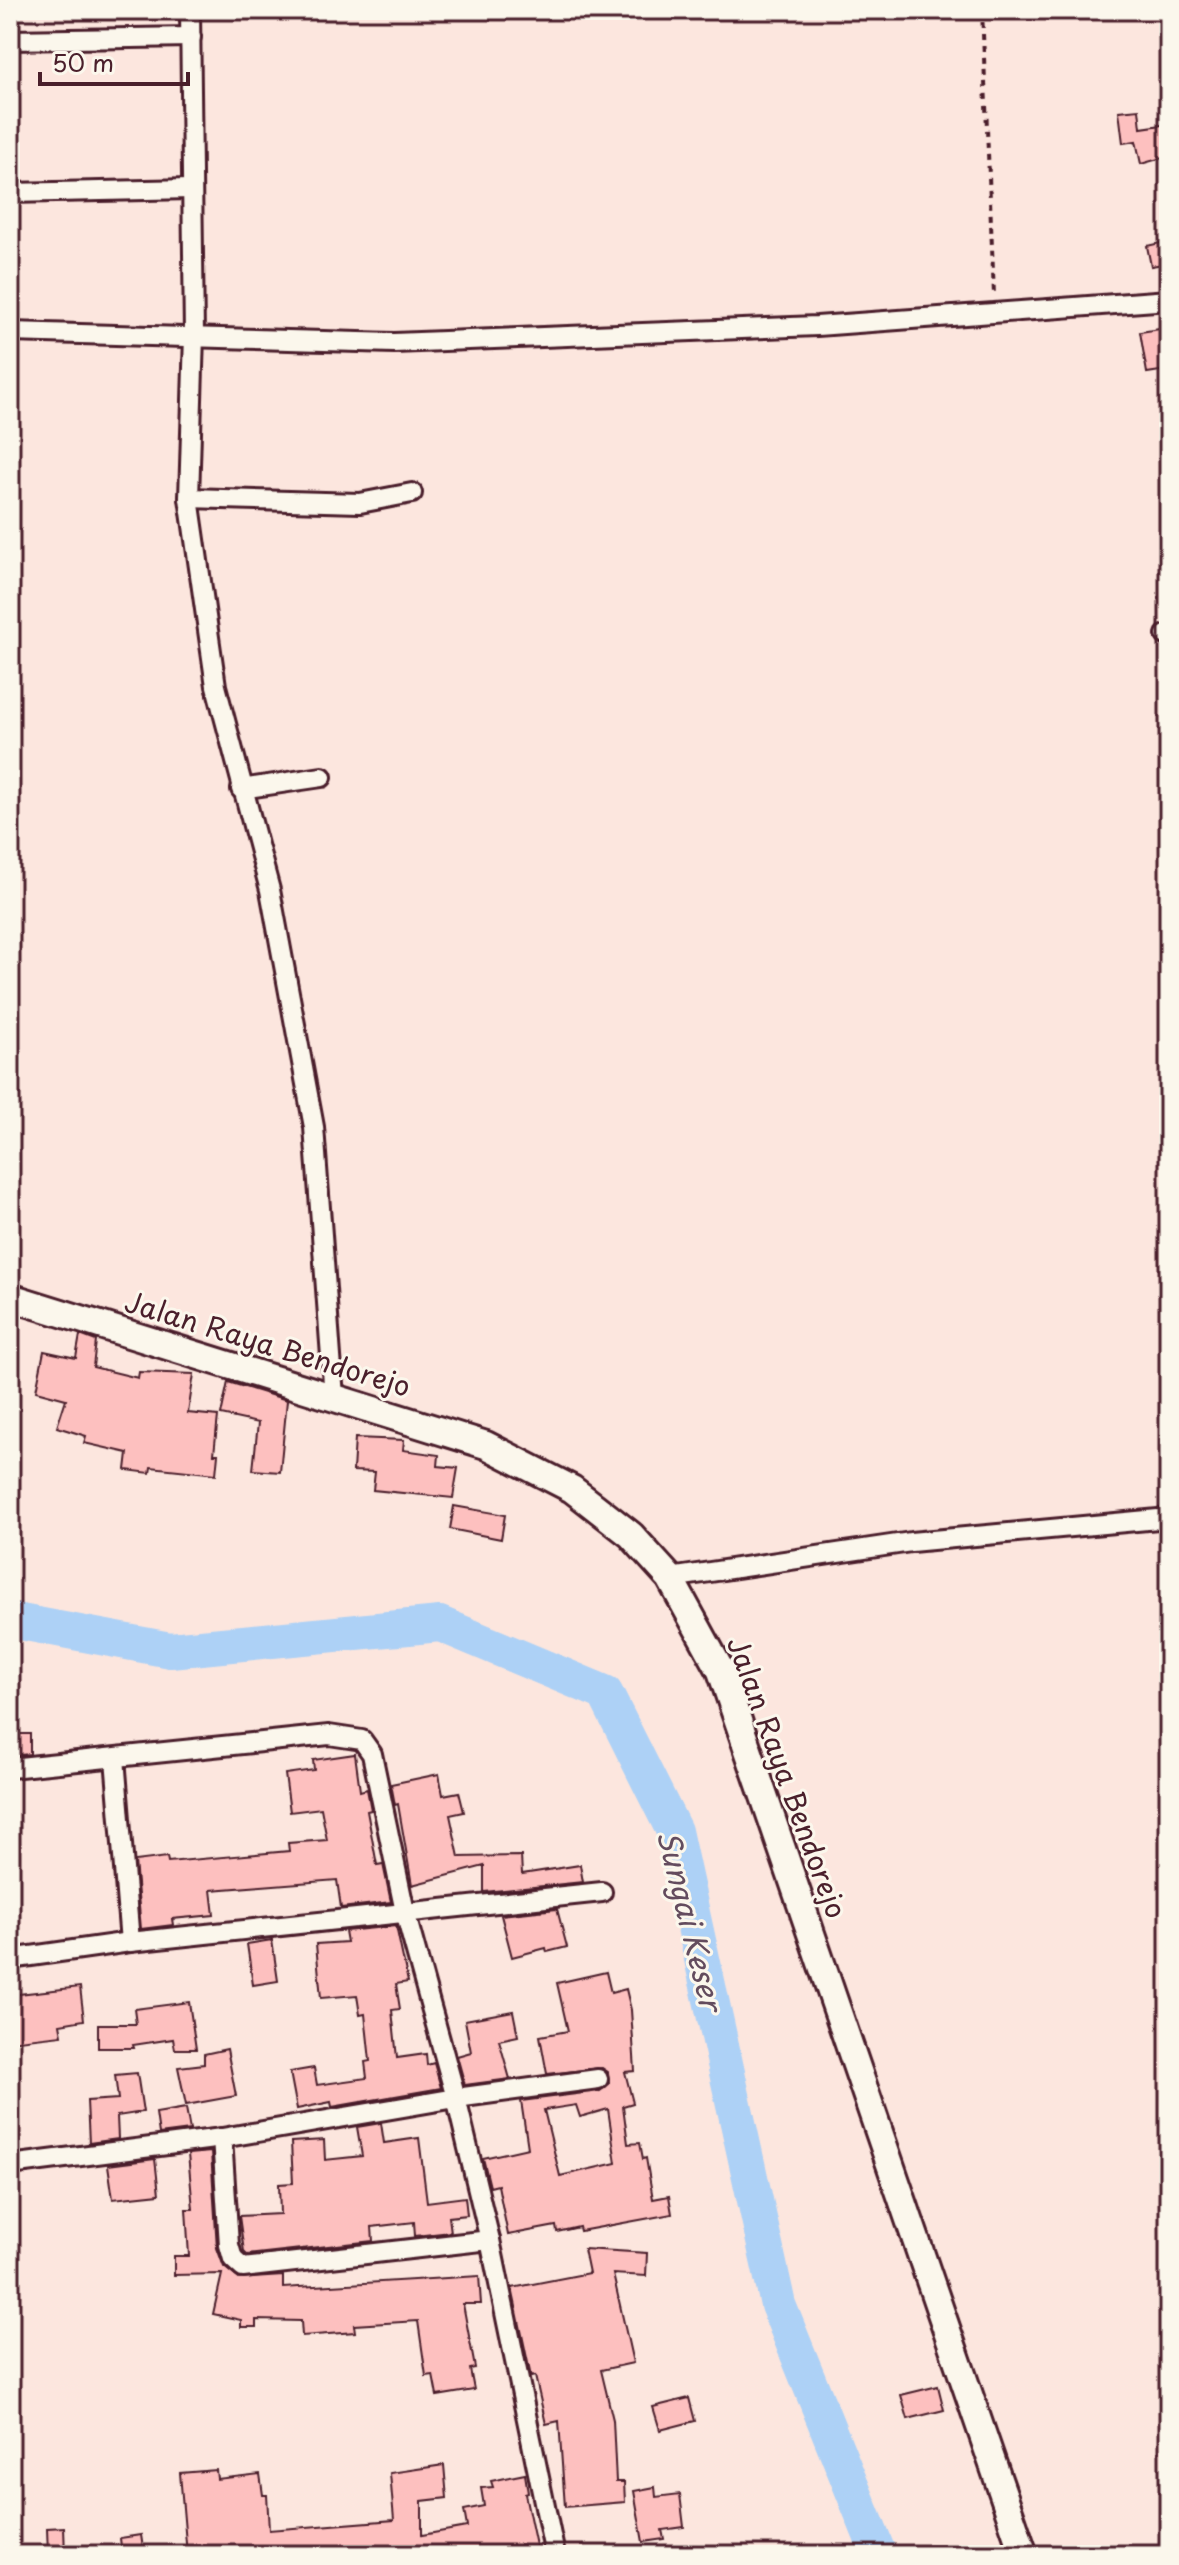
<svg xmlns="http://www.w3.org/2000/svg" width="1179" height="2565" font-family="'Playpen Sans',sans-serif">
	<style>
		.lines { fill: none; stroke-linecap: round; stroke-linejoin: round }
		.river { stroke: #add1f6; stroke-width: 36 }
		.building { fill: #fdc0bf; stroke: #4a1f2b; stroke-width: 2; fill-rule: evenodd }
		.street-casing { stroke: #4a1f2b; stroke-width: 24 }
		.secondary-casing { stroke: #4a1f2b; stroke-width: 32 }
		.path { stroke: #4a1f2b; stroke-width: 4; stroke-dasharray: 6 6; stroke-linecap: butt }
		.street { stroke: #fbf7ec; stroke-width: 18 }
		.secondary { stroke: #fbf7ec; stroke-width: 26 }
		.labels { text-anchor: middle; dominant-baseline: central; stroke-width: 6; stroke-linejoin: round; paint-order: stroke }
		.street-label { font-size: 28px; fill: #4a1f2b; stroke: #fbf7ec }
		.water-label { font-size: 30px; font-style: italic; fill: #634c5e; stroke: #fbf7ec }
	</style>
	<rect width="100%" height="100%" fill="#fce6de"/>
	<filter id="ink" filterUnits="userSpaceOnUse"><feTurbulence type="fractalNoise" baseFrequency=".0125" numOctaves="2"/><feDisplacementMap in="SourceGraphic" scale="16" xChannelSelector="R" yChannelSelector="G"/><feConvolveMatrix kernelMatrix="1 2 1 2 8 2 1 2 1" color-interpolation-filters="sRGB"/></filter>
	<g filter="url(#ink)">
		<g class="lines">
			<polyline class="river" points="10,1620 170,1650 440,1624 605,1693 674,1831 778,2305 879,2555"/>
		</g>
		<g class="building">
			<polygon points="1139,109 1141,128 1169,124 1169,156 1141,164 1136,141 1123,143 1119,111"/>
			<polygon points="1169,241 1169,263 1151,266 1147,246"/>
			<polygon points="1160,329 1167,370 1147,373 1140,332"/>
			<polygon points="80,1335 96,1341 93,1367 138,1378 139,1372 194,1374 188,1413 218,1416 214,1454 218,1454 216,1474 151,1467 150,1473 126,1470 128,1453 84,1443 86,1436 57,1427 66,1399 36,1391 44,1351 76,1358"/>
			<polygon points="228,1382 287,1400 280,1472 253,1470 258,1423 221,1415"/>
			<polygon points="355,1438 404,1440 403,1450 439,1455 438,1466 458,1468 453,1498 373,1490 375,1472 353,1471"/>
			<polygon points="454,1506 505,1515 501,1539 450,1529"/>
			<polygon points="11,1734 30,1734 30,1754 10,1756"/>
			<polygon points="355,1754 360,1791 367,1789 371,1810 367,1811 377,1865 383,1864 391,1902 341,1908 337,1880 211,1890 214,1915 172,1919 173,1925 141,1929 135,1861 167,1857 168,1862 289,1851 288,1843 327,1840 321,1808 290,1812 285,1774 314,1770 313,1760"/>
			<polygon points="439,1774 443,1795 459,1792 464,1812 450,1815 459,1857 521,1856 522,1874 580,1865 583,1882 484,1892 484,1866 412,1885 398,1804 395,1805 391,1784"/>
			<polygon points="557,1909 567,1947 547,1952 546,1948 512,1957 501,1915"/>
			<polygon points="396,1926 408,1982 396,1984 400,2009 392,2010 397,2058 426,2054 427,2065 434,2063 441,2088 332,2107 331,2102 297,2109 290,2072 314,2068 317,2085 367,2078 365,2062 370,2061 365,2014 360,2015 357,1995 321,1998 316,1944 347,1942 345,1931"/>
			<polygon points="272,1940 278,1981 253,1985 247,1944"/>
			<path d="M606 1972 611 1993 626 1989 631 2010 635 2071 625 2072 633 2103 623 2106 628 2144 640 2143 643 2159 646 2158 653 2199 669 2196 672 2214 580 2231 579 2227 557 2232 556 2226 508 2235 498 2185 490 2187 483 2158 528 2148 521 2101 600 2091 609 2084 608 2072 602 2068 547 2074 540 2036 568 2031 557 1983ZM576 2105 580 2117 608 2109 616 2163 560 2176 544 2110Z"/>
			<polygon points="80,1987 84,2020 60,2024 62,2035 10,2041 10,1995"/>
			<polygon points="189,2002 196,2049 175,2049 173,2039 133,2045 134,2048 98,2048 98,2024 136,2024 134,2009"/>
			<polygon points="513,2011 518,2036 499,2040 510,2079 465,2085 457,2056 471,2052 465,2020"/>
			<polygon points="227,2049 236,2096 186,2105 178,2067 204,2064 204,2054"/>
			<polygon points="137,2073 143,2112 117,2116 118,2139 89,2143 87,2101 118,2099 115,2075"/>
			<polygon points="186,2108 190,2130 159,2134 156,2113"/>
			<polygon points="381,2123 384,2143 419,2138 427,2202 465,2197 467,2215 449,2217 451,2232 415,2236 414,2222 372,2227 373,2241 247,2255 244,2252 239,2216 280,2214 279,2184 293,2183 291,2142 324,2140 325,2160 362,2156 357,2127"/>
			<polygon points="211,2152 217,2248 224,2267 239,2279 283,2276 283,2288 479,2276 481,2304 463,2304 475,2368 470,2369 474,2390 437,2396 433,2375 426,2376 418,2321 354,2325 355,2332 302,2336 301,2321 256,2320 256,2327 241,2327 241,2320 213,2314 222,2274 174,2275 174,2256 189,2256 186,2209 193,2209 188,2154"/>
			<polygon points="155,2159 159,2194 113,2199 108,2165"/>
			<polygon points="584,2249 647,2253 646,2276 613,2274 633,2363 601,2370 613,2420 616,2482 624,2482 625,2502 565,2507 559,2421 546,2424 535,2376 531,2377 512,2288 589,2273"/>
			<polygon points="938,2386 944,2410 908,2419 901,2395"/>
			<polygon points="689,2398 695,2421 660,2430 653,2407"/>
			<polygon points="444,2465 447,2498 422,2501 422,2535 467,2527 464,2510 484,2506 481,2488 493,2487 491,2481 525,2474 528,2493 525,2494 538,2555 187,2555 180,2473 216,2470 217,2479 260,2474 263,2495 267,2495 269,2530 394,2520 390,2473"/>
			<polygon points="655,2487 656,2497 680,2494 684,2527 662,2530 664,2539 643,2542 634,2491"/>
			<polygon points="64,2527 65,2555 48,2555 47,2528"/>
			<polygon points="141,2535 144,2555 122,2555 120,2538"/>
		</g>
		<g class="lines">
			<g class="street-casing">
				<g id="street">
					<polyline points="190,10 194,335 189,498 216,686 270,890 314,1127 334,1397"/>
					<polyline points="10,40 191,37"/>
					<polyline points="10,193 191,189"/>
					<polyline points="10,332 394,343 817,326 1169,300"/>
					<polyline points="189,498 360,503 412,493"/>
					<polyline points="1166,635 1169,635"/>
					<polyline points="241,789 322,777"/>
					<polyline points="670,1578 911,1542 1169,1518"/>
					<polyline points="115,1758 130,1942"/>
					<polyline points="10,1768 329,1735 362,1740 372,1754 405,1912 456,2098 490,2240 555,2555"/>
					<polyline points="10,1959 130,1942 602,1892"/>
					<polyline points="222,2138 229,2245 233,2259 243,2268 490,2240"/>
					<polyline points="10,2165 222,2138 456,2098 598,2079"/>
				</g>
			</g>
			<g class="secondary-casing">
				<polyline id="secondary" points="10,1297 486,1445 572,1489 631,1535 670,1578 721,1671 1024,2555"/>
			</g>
			<polyline class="path" points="982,10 994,295"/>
			<use href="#street" class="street"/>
			<use href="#secondary" class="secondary"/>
		</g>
	</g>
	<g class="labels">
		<g class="street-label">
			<text transform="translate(268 1343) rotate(17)">Jalan Raya Bendorejo</text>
			<text transform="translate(788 1777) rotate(70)">Jalan Raya Bendorejo</text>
		</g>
		<g class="water-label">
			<text transform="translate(691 1920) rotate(76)">Sungai Keser</text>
		</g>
	</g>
	<rect width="1179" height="2565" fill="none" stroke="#fbf7ec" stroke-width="40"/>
	<rect x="20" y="20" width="1139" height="2525" fill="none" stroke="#4a1f2b" stroke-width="3" filter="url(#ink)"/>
	<path d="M40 72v12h148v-12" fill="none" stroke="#4a1f2b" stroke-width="4"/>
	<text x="52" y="72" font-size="24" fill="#4a1f2b" stroke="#fbf7ec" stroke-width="6" paint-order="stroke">50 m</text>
</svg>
